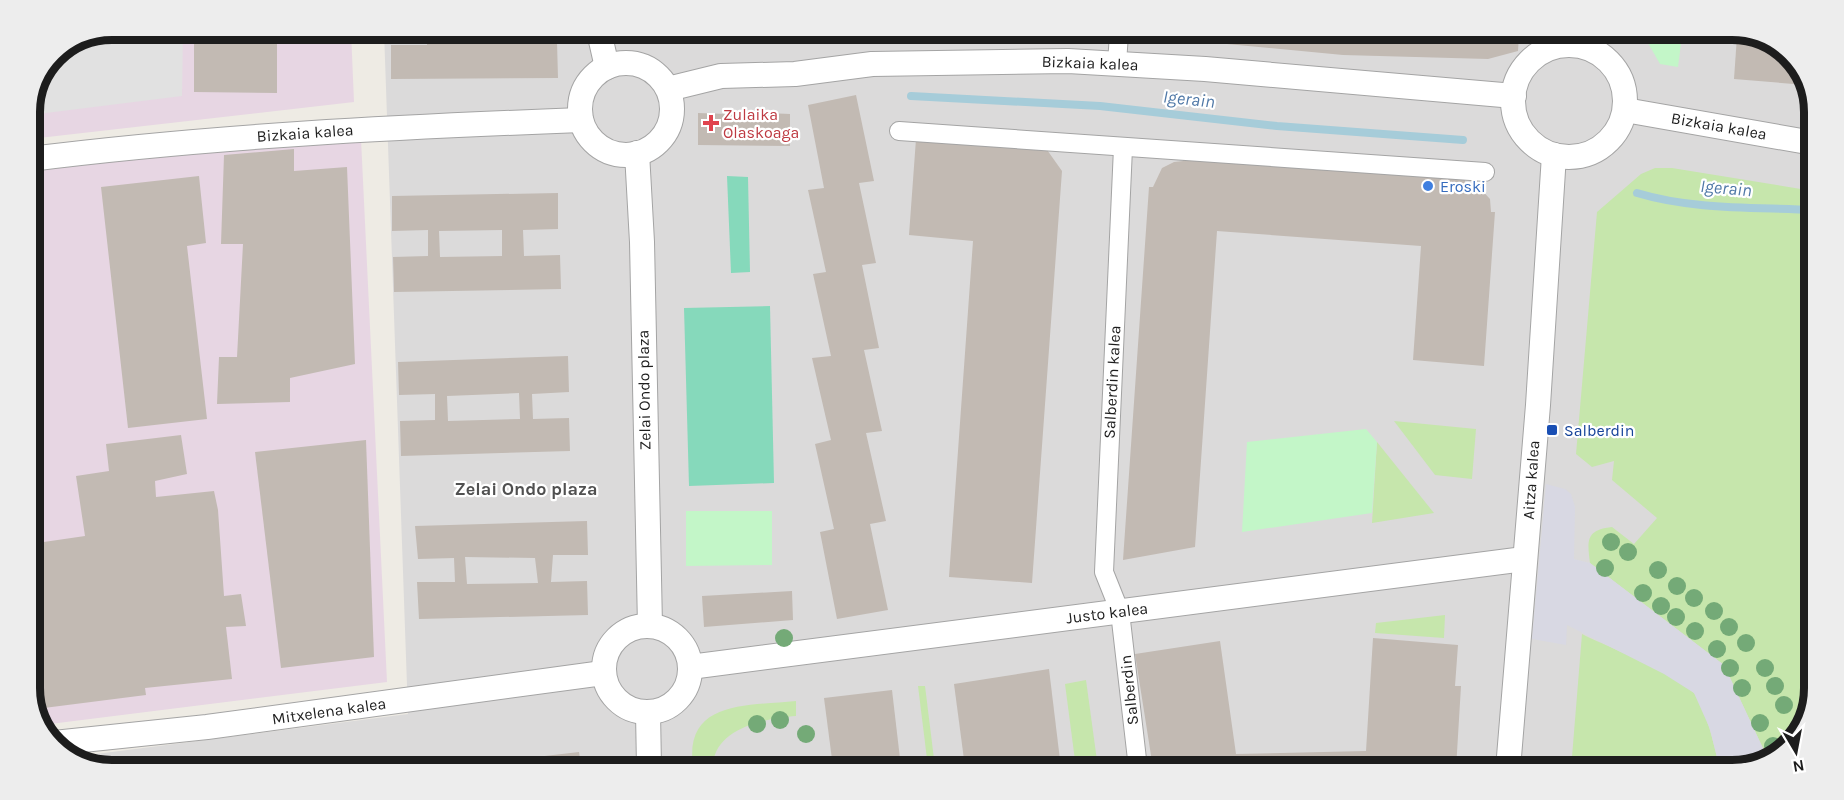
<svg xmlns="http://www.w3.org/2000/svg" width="1844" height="800" font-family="Karla,sans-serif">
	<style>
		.residential { fill: #dbdada }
		.industrial { fill: #e7d6e3 }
		.grass { fill: #c6e6ac }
		.park { fill: #c3f6c8 }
		.pitch { fill: #86d9bb }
		.parking { fill: #e1e1e1 }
		.plaza { fill: #d8d8e3 }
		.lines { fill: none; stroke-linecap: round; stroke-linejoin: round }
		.stream { stroke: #a6ccd9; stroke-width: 8 }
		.building { fill: #c2bab3; fill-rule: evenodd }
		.pedestrian-casing { stroke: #a4a4a4; stroke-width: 20 }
		.minor-casing { stroke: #a4a4a4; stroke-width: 26 }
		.pedestrian { stroke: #fff; stroke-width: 18 }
		.minor { stroke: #fff; stroke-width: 24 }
		.tree { fill: #74aa77 }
		.health-dot { fill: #e0444e; stroke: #fff; stroke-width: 2 }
		.shop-dot { fill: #3f7fe0; stroke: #fff; stroke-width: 2 }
		.transit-dot { fill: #1a4fb4; stroke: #fff; stroke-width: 2 }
		.labels { text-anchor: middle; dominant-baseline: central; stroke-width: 4.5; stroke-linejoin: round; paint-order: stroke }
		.street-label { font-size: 16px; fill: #1d1d1d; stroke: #fff }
		.health-label { font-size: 16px; fill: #be3a42; stroke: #fff; text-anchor: start }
		.shop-label { font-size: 16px; fill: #366cbe; stroke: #fff; text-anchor: start }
		.transit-label { font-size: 16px; fill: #164399; stroke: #fff; text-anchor: start }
		.water-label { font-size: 18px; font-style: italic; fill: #4f78a7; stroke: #fff }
		.neighbourhood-label { font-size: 18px; font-weight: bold; fill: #505050; stroke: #fff }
		.rim { fill: none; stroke: #1d1d1d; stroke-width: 8 }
	</style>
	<rect width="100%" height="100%" fill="#eeebe4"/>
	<polygon class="residential" points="384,31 1763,36 1797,63 1814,107 1808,719 1778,756 1732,770 81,764 73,757 408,714"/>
	<g class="industrial">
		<polygon points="112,30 351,31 354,102 30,139 30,107 54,54"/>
		<polygon points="361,139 387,682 42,725 30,693 30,173 83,163"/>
	</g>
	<g class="grass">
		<path d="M1655 168H1672L1813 191 1808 719 1778 756 1768 759 1724 665 1590 563C1587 540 1586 530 1612 527L1634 544 1657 518 1612 480 1614 461 1592 467 1576 454 1597 212 1641 174Z"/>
		<polygon points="1394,421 1476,429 1472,479 1435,475"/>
		<polygon points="1377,442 1434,513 1372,523"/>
		<polygon points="1445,615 1444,638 1375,633 1376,623"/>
		<path d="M1582 634C1612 649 1669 670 1693 692 1705 704 1716 752 1720 770L1571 769Z"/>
		<polygon points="1086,680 1098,768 1076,768 1065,684"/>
		<polygon points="918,686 925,686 935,767 928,767"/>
		<path d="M796 701V716C767 718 714 728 713 766H693C684 700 748 706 796 701Z"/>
	</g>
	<g class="park">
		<polygon points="655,32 784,33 784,38 665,41"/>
		<polygon points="1644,36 1682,36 1678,67 1660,64"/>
		<polygon points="1366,429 1377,442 1372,513 1242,532 1247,442"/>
		<polygon points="686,511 772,511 772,565 686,566"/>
	</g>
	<g class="pitch">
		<polygon points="727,176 748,177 750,272 731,273"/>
		<polygon points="770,306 774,483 689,486 684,308"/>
	</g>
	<polygon class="parking" points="112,30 183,30 182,96 30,115 30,107 54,54"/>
	<polygon class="plaza" points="1546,484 1565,489 1571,494 1575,507 1574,559 1590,563 1724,665 1768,759 1732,770 1720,770 1710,729 1694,693 1664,674 1567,625 1566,645 1532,639"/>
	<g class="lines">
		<g class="stream">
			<polyline points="911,96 1100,106 1277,126 1463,140"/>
			<path d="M1637 193C1693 210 1755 207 1813 210"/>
		</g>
	</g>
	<g class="building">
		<polygon points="194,30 277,31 277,93 194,92"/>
		<polygon points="427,31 438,31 438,44 508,43 508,31 522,32 522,42 557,42 558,78 391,79 391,45 427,45"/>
		<polygon points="1191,34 1430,35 1519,35 1518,51 1488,59 1343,55 1195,41"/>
		<polygon points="1737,36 1767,39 1797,63 1806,85 1734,79"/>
		<polygon points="856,95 874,181 859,183 876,263 862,265 879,348 864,350 882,431 866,433 886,521 870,524 888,610 837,619 820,532 834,529 815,444 831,440 812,358 831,356 813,274 826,272 808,190 824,188 808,105"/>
		<polygon points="728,111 790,114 790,146 698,145 698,113 728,114"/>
		<polygon points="916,139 1045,147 1062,171 1032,583 949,577 973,241 909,235"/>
		<polygon points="294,149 294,171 347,167 355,364 290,378 290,402 217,404 219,357 237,357 243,244 221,244 224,155"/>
		<polygon points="1183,157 1465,177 1465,182 1476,184 1490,199 1491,212 1495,212 1484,366 1413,360 1421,246 1217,231 1195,547 1123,560 1149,187 1153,187 1162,168 1174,162 1183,161"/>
		<polygon points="199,176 206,243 187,246 207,419 128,428 101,187"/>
		<path d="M558 193V229L523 230 524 256 560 255 561 289 394 292 393 257 428 256V230L392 231V196ZM502 230V256L440 257 439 231Z"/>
		<path d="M568 356 569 392 532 394 533 419 569 418 570 451 401 456 400 421 435 420V394L399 395 398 362ZM519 393 520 419 448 421 447 396Z"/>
		<polygon points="181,435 187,474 155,481 156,497 214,491 218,510 224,596 241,594 246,626 226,627 232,679 145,688 146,695 36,709 30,693 30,544 85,536 76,476 109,471 106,444"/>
		<polygon points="366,440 374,657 281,668 255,452"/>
		<path d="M587 521 588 555H553L551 582 587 581 588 615 419 619 417 582H455L454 558 418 559 415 526ZM465 557 535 558 538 583 467 584Z"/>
		<polygon points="792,591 793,620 704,627 702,596"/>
		<polygon points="1373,638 1458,645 1455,686 1461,686 1456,769 1153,768 1135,654 1220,641 1236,754 1366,751"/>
		<polygon points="1049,669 1061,768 965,767 954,684"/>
		<polygon points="892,690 901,767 833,767 824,698"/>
		<polygon points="579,752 581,766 537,766 536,757"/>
	</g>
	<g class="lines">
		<g class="pedestrian-casing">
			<g id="pedestrian">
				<polyline points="1117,63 1119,34"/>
				<polyline points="899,131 1485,172"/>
				<polyline points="1123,148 1104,572 1120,612 1138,768"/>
			</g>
		</g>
		<g class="minor-casing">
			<g id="minor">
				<polyline points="599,32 607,67"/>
				<circle cx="1569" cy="101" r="56"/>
				<circle cx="626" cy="109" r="46"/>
				<polyline points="668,89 721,76 795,74 872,64 1068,61 1205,69 1514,96"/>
				<polyline points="1625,110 1813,143"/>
				<polyline points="637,153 642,242 650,626"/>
				<path d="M30 159C213 136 397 127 581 120"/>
				<circle cx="647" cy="669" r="43"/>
				<polyline points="690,667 1524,559"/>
				<polyline points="648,713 649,766"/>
				<polyline points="54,743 207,727 603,673"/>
				<polyline points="1508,769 1538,405 1554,155"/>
			</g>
		</g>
		<use href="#pedestrian" class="pedestrian"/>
		<use href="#minor" class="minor"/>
	</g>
	<g class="tree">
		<circle cx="1611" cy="542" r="9"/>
		<circle cx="1628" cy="552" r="9"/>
		<circle cx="1605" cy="568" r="9"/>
		<circle cx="1658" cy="570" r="9"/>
		<circle cx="1677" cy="586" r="9"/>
		<circle cx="1643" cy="593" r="9"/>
		<circle cx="1694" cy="598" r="9"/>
		<circle cx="1661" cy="606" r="9"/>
		<circle cx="1714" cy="611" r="9"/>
		<circle cx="1676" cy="617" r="9"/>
		<circle cx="1729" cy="627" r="9"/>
		<circle cx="1695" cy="631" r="9"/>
		<circle cx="784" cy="638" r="9"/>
		<circle cx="1746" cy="643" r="9"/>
		<circle cx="1717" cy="649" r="9"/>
		<circle cx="1730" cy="668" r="9"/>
		<circle cx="1765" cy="668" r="9"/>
		<circle cx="1775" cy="686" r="9"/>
		<circle cx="1742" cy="688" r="9"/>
		<circle cx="1784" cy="705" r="9"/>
		<circle cx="780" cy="720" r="9"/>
		<circle cx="1760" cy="723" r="9"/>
		<circle cx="757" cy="724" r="9"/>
		<circle cx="806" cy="734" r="9"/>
		<circle cx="1773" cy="746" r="9"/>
	</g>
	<path class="health-dot" d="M708 114h6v6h6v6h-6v6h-6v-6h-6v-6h6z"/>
	<circle class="shop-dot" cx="1428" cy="186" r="6"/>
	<rect class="transit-dot" x="1546" y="424" width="12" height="12" rx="3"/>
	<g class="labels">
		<g class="street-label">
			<text transform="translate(1090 63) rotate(2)">Bizkaia kalea</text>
			<text transform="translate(1719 126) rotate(10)">Bizkaia kalea</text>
			<text transform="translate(305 133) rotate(-4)">Bizkaia kalea</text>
			<text transform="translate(1112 382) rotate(-87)">Salberdin kalea</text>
			<text transform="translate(644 390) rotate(-91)">Zelai Ondo plaza</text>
			<text transform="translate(1531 480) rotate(-86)">Aitza kalea</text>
			<text transform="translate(1107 613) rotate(-7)">Justo kalea</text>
			<text transform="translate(1129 690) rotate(-96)">Salberdin</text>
			<text transform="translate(329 711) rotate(-8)">Mitxelena kalea</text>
		</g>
		<g class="health-label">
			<text x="723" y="114">Zulaika<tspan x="723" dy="18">Olaskoaga</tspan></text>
		</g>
		<g class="shop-label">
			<text x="1440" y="186">Eroski</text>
		</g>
		<g class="transit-label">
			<text x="1564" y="430">Salberdin</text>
		</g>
		<g class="water-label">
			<text transform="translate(1189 99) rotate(6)">Igerain</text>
			<text transform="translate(1726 188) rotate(5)">Igerain</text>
		</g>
		<g class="neighbourhood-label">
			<text x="526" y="489">Zelai Ondo plaza</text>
		</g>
	</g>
	<path d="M0 0H1844V800H0ZM112 40H1732A72 72 0 0 1 1804 112V688A72 72 0 0 1 1732 760H112A72 72 0 0 1 40 688V112A72 72 0 0 1 112 40Z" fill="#ededed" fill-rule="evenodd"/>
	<path class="rim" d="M112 40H1732A72 72 0 0 1 1804 112V688A72 72 0 0 1 1732 760H112A72 72 0 0 1 40 688V112A72 72 0 0 1 112 40Z"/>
	<g transform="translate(1796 752) rotate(170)" stroke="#ffffff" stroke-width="4.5" paint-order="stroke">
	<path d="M0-4.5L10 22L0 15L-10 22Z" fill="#1d1d1d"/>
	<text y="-9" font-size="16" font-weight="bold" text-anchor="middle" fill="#1d1d1d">N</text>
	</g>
</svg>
